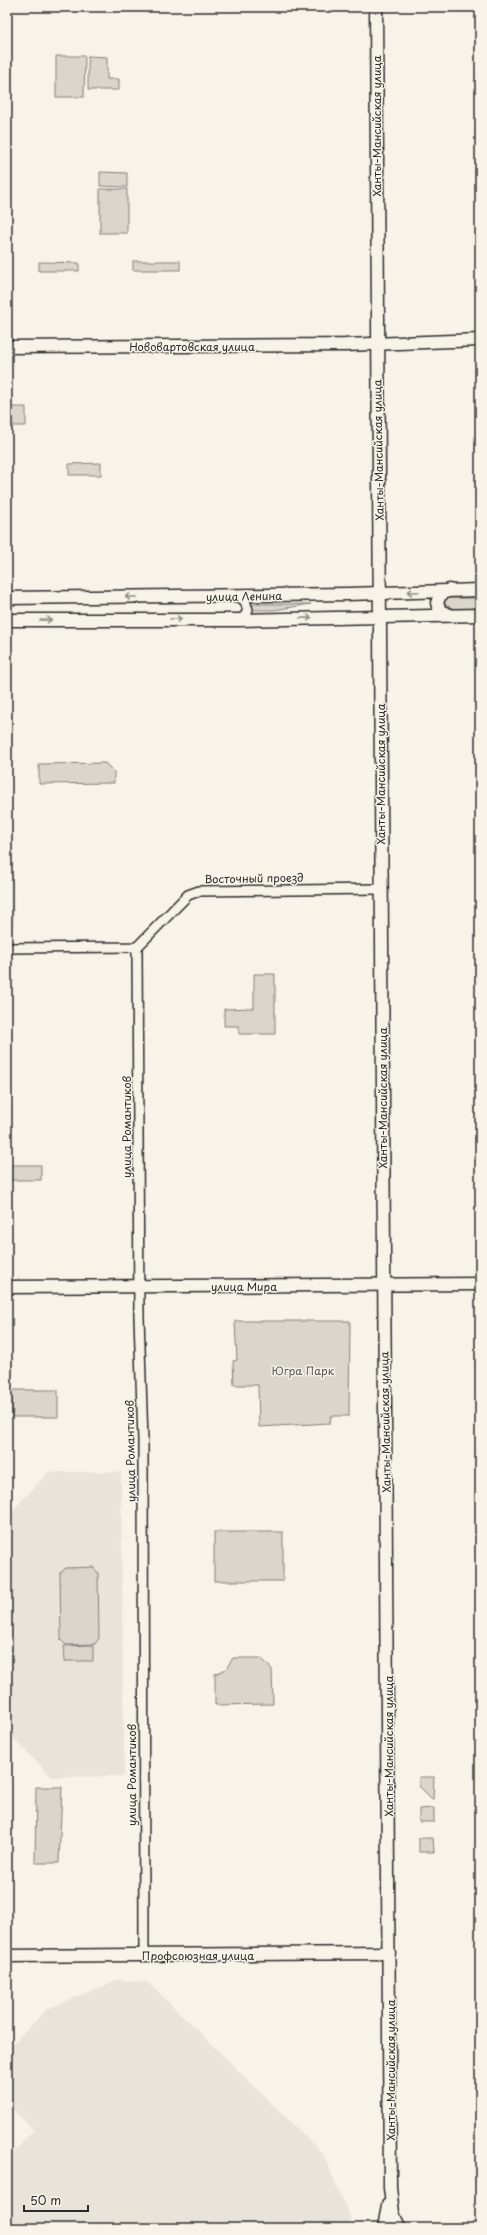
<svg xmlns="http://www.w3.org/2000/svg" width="487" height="2235" font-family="'Playpen Sans',sans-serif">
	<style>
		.built { fill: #e8e4da }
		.green { fill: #dad6cc; stroke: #82807c }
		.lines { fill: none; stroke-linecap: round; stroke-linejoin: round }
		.minor-casing { stroke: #2b2b2b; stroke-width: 12 }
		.major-casing { stroke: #2b2b2b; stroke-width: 15 }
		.minor { stroke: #f7f3e8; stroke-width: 9 }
		.major { stroke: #f7f3e8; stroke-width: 12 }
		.oneway { stroke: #918f8a }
		.labels { text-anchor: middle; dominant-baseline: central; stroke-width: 3; stroke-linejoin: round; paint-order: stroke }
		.street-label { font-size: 11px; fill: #2b2b2b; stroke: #f7f3e8 }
		.park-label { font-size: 11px; fill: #575653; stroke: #f7f3e8 }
	</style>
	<rect width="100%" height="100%" fill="#f7f3e8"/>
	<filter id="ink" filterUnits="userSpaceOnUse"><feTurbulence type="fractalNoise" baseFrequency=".025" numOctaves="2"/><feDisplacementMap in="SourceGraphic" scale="8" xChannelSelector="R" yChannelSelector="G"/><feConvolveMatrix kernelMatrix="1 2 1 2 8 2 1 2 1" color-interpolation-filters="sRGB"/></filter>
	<g filter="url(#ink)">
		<g class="built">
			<polygon points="7,803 12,803 14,927 7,927"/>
			<polygon points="49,1472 121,1472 124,1776 52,1777 7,1732 7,1516"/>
			<polygon points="117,1980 148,1982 323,2154 351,2219 346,2228 7,2228 7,2159 34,2130 7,2104 7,2050 47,2009"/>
		</g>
		<g class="green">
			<polygon points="56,56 85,56 84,97 56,97"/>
			<polygon points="88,56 107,57 107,79 119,79 119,90 88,90"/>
			<polygon points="100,172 127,173 127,187 100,186"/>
			<rect x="100" y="189" width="27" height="44"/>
			<rect x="133" y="261" width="47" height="9"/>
			<polygon points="39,262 79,263 79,271 39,271"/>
			<polygon points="7,407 26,407 26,426 13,426 11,418 7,416"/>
			<polygon points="101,463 101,475 69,475 69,464"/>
			<polygon points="446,598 480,598 480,609 446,609 443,607"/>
			<polygon points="253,604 311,604 274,610 255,610 252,609"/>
			<polygon points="105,763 114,772 114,783 39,784 39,764"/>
			<polygon points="254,974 275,974 275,1034 239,1034 239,1026 224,1026 224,1009 254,1008"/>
			<rect x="7" y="1165" width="34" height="15"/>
			<polygon points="235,1321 350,1321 349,1416 331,1416 330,1423 259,1427 258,1385 234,1385 233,1361 237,1360"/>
			<rect x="12" y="1390" width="46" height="27"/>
			<rect x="214" y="1532" width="69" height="49"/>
			<polygon points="93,1567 98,1573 99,1638 95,1644 66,1645 61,1640 60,1573 66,1568"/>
			<polygon points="93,1645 93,1661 65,1661 64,1646"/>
			<polygon points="233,1658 261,1658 272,1669 273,1704 215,1705 215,1674 226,1669"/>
			<polygon points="419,1777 434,1777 433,1800 419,1786"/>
			<polygon points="36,1787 62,1787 59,1863 35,1863"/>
			<polygon points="434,1808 434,1822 419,1822 419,1809"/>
			<polygon points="419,1838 433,1838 434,1852 419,1852"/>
		</g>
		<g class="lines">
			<g class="minor-casing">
				<g id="minor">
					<polyline points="238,596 245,601 248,610 245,616 239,620"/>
					<polyline points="137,947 139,1317 143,1441 144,1955"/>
					<polyline points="7,948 137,947 188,895 199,891 381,889"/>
				</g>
			</g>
			<g class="major-casing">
				<g id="major">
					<polyline points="376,7 390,2188 393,2213 399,2228"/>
					<polyline points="7,347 345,345 480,340"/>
					<polyline points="449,590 440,595 437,603 440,611 450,615"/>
					<polyline points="7,598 348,594 480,590"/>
					<polyline points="7,620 239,620 480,615"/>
					<polyline points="7,1287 480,1284"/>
					<polyline points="7,1956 389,1953"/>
					<polyline points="384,2228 388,2205"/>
				</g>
			</g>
			<use href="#minor" class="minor"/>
			<use href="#major" class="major"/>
		</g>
		<defs><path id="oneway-shaft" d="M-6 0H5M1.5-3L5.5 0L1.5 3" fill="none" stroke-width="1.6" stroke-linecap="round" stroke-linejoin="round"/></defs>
		<g class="oneway">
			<use href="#oneway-shaft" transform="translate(413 592) rotate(178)"/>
			<use href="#oneway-shaft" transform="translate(131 597) rotate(180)"/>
			<use href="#oneway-shaft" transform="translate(306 618) rotate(-1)"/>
			<use href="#oneway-shaft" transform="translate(176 619)"/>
			<use href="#oneway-shaft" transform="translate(46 620) rotate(-1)"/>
		</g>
	</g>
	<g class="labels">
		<g class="street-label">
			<text transform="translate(376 126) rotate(-90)">Ханты-Мансийская улица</text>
			<text x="192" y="346">Нововартовская улица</text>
			<text transform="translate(378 450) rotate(-91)">Ханты-Мансийская улица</text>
			<text transform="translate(244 596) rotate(-1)">улица Ленина</text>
			<text transform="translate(380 774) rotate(-90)">Ханты-Мансийская улица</text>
			<text transform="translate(254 878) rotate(-1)">Восточный проезд</text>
			<text transform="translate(382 1098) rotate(-90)">Ханты-Мансийская улица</text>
			<text transform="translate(126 1127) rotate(-90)">улица Романтиков</text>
			<text x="244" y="1286">улица Мира</text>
			<text transform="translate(385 1422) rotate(-91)">Ханты-Мансийская улица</text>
			<text transform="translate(130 1451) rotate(-91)">улица Романтиков</text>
			<text transform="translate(388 1746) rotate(-90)">Ханты-Мансийская улица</text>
			<text transform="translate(131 1775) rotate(-90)">улица Романтиков</text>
			<text x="198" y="1955">Профсоюзная улица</text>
			<text transform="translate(390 2070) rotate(-90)">Ханты-Мансийская улица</text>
		</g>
		<g class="park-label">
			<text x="303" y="1370">Югра Парк</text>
		</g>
	</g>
	<rect width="487" height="2235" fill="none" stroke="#f7f3e8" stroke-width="24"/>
	<rect x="12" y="12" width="463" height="2211" fill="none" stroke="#2b2b2b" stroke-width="1.5" filter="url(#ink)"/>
	<path d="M24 2205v6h64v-6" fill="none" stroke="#2b2b2b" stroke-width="2"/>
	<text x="30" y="2205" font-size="12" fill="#2b2b2b" stroke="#f7f3e8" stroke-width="3" paint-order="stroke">50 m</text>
</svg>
